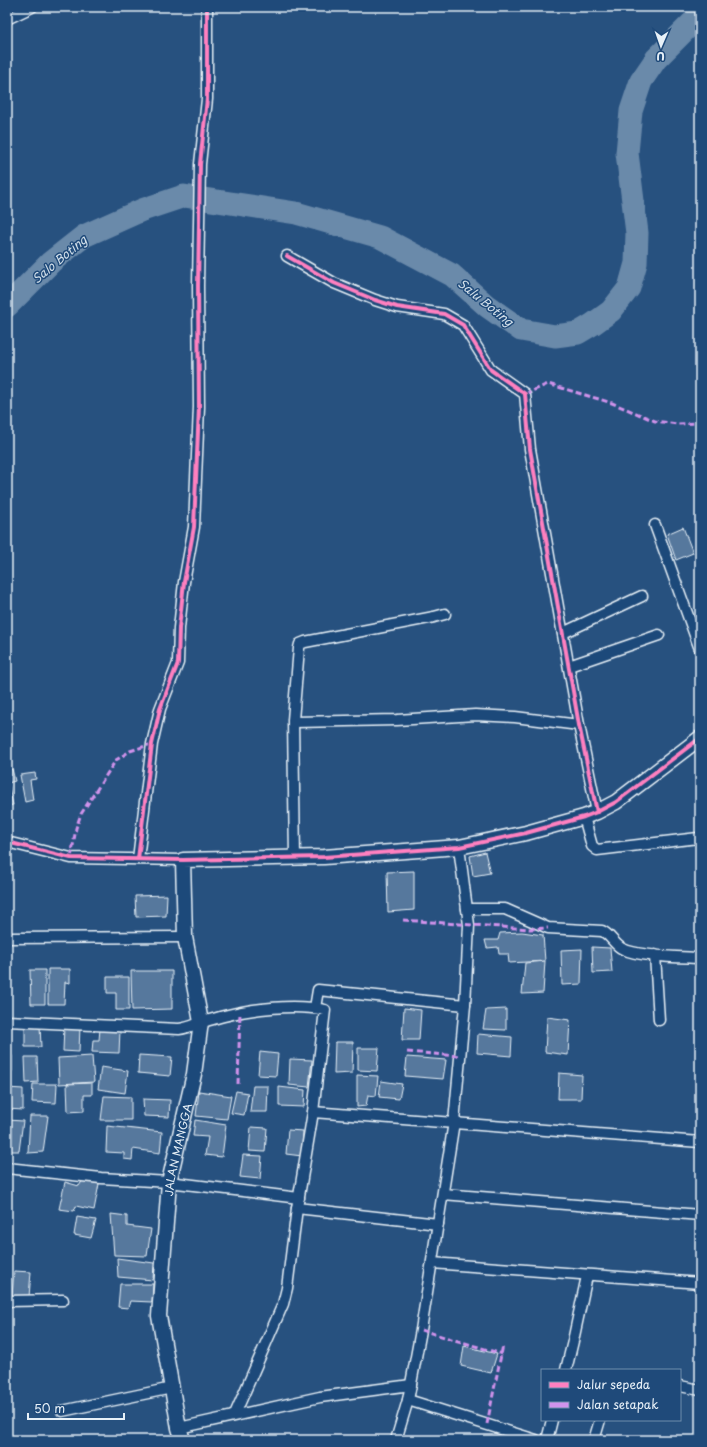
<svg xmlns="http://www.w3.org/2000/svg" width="707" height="1447" font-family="'Playpen Sans',sans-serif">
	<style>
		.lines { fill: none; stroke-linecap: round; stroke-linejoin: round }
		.river { stroke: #6b8aaa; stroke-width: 23 }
		.building { fill: #57789d; stroke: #e8f1f8 }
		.street-casing { stroke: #e8f1f8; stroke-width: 13 }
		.secondary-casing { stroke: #e8f1f8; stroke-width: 17 }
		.street { stroke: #1f4a7a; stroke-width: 10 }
		.secondary { stroke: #1f4a7a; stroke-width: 14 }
		.quiet { stroke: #d193ec; stroke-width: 3; stroke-dasharray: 6 3; stroke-linecap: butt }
		.cycleway-casing { stroke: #1f4a7a; stroke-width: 6 }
		.cycleway { stroke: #ff80c0; stroke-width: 4 }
		.labels { text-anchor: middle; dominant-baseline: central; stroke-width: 3; stroke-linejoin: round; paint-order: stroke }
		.street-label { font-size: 11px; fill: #e8f1f8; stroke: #1f4a7a }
		.water-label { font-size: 12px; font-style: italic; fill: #d5e2ec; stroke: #1f4a7a }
	</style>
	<rect width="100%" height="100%" fill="#27517f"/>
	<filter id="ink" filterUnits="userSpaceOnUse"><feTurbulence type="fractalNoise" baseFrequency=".025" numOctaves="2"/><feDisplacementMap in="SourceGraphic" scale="8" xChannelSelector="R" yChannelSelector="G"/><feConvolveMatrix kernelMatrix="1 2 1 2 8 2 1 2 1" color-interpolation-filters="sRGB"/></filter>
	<g filter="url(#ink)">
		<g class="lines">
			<polyline class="river" points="7,306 51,262 84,236 142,210 184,196 296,213 380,237 452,275 487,306 521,330 555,336 578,333 593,324 611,311 629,288 636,263 637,233 627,153 631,111 641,81 656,59 693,22 700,17"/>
		</g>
		<g class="building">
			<polygon points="683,527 693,553 676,560 667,534"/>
			<polygon points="12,769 15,781 8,783 13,805 7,806 7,770"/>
			<polygon points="35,773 36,779 30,780 33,800 25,802 20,775"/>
			<polygon points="485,852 490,873 473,876 470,856"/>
			<polygon points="414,871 414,910 388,912 387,872"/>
			<polygon points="167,895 166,916 136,917 135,896"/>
			<polygon points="522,932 543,935 545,961 509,963 508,954 499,954 498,947 487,948 485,940 498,940 500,933"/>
			<polygon points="592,947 610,948 612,972 593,973"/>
			<polygon points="582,949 581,984 562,985 561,950"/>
			<polygon points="545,961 543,993 522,994 525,963"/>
			<polygon points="48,969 70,969 70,983 65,982 64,1004 48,1004"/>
			<polygon points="30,970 45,970 45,1004 31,1004"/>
			<polygon points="131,971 172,971 172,1009 132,1010"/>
			<polygon points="107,977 129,977 129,1010 116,1010 116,993 107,993"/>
			<polygon points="404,1008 421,1010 419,1040 402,1040"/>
			<polygon points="506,1009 506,1030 483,1029 486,1010"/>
			<polygon points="547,1017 570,1020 568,1055 545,1052"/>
			<polygon points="25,1025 40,1025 41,1047 25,1047"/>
			<polygon points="64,1026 80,1026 79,1052 63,1051"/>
			<polygon points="100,1029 120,1030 119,1053 92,1052 93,1040 99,1040"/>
			<polygon points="478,1034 512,1037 511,1056 477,1053"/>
			<polygon points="335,1042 353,1042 352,1073 334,1074"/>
			<polygon points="358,1048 379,1048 377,1071 358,1070"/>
			<polygon points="260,1052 278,1054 276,1076 258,1075"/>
			<polygon points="139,1055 172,1057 170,1076 138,1073"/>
			<rect x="7" y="1056" width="5" height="15"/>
			<polygon points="92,1056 94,1082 59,1084 58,1058"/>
			<polygon points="25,1057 37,1057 38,1082 26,1083"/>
			<polygon points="407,1057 446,1060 443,1079 405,1076"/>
			<polygon points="290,1059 312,1060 309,1087 289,1085"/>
			<polygon points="101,1067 128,1071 125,1093 98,1089"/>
			<polygon points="559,1073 582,1075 581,1099 558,1099"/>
			<polygon points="357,1075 378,1076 376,1096 368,1095 366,1106 357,1107"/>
			<polygon points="381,1081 402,1084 399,1099 379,1097"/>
			<polygon points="92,1083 92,1095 84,1095 84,1111 68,1112 67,1084"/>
			<polygon points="33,1084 57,1084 56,1103 32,1102"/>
			<polygon points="253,1086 268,1086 267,1112 250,1112"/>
			<polygon points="279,1087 305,1090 304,1107 279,1106"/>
			<polygon points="7,1088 23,1089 23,1110 7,1109"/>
			<polygon points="199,1091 231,1096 227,1119 196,1116"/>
			<polygon points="236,1091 248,1093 244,1115 231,1113"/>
			<polygon points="104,1096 131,1097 131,1120 101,1120"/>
			<polygon points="143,1099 170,1100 169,1117 144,1116"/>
			<polygon points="30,1116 48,1116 43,1152 28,1153"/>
			<polygon points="7,1120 23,1121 19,1151 7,1151"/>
			<polygon points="195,1120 226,1125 222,1157 205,1155 208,1137 193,1136"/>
			<polygon points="107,1126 162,1132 160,1153 133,1149 132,1160 124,1159 124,1153 106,1152"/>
			<polygon points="251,1127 267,1128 265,1152 249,1151"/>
			<polygon points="288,1130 303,1131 302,1156 286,1154"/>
			<polygon points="243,1155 262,1156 260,1179 240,1177"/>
			<polygon points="83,1180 99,1184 94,1210 76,1206 74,1211 59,1209 65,1182 79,1186"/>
			<polygon points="111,1214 127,1216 127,1226 151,1229 147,1256 114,1255"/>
			<polygon points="77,1217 96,1220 91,1238 74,1235"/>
			<polygon points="117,1258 154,1263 153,1280 118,1277"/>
			<polygon points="14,1271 31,1272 29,1297 12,1296"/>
			<polygon points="120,1284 153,1284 152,1302 130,1301 128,1308 118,1307"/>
			<polygon points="464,1346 497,1354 491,1373 461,1366"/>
		</g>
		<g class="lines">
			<g class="street-casing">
				<g id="street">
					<polyline points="7,19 32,7"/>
					<polyline points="287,256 334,283 375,300 397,307 444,314 463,325 491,370 525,394 530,449 579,725 597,812"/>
					<polyline points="655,525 700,649"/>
					<polyline points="563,633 642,596"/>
					<polyline points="569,666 659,635"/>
					<polyline points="294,722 397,720 475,715 515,717 579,725"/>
					<polyline points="584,817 592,846 597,850 698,838"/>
					<polyline points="7,842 71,858 183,860"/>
					<polyline points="295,858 293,720 299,648 300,644 305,642 434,617 445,614"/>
					<polyline points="138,859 152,744 160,709 178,663 179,628 184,582 194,527 199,407 198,286 200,164 207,99 207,7"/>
					<path d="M467 909H505L548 928 602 931C611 935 614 945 623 949 639 957 681 957 700 958"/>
					<polyline points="7,938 185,937"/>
					<polyline points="655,955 659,1020"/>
					<polyline points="315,1008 318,990 465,1005"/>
					<path d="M7 1021 179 1029C188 1028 194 1025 203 1022 209 1020 217 1018 224 1016 253 1008 295 1004 325 1010L313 1112 297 1208 438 1224"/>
					<polyline points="313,1112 700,1142"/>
					<polyline points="7,1168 101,1178 169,1182 299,1198"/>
					<polyline points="443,1194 700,1215"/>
					<polyline points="432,1263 700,1283"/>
					<polyline points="7,1301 63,1300"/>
					<polyline points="566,1370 573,1341 587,1276"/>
					<polyline points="680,1386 700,1390"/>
					<polyline points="408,1400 536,1440"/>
					<polyline points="62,1411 172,1388"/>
					<polyline points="235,1414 283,1304 287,1288 297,1208"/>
					<polyline points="179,1428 320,1397 411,1385"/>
					<polyline points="396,1440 408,1400 421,1330 454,1122 465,1005 469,925 459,847"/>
					<polyline points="547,1440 552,1420"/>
					<polyline points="594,1440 600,1420"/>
				</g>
			</g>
			<g class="secondary-casing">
				<g id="secondary">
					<path id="s1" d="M183 1440 179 1428 159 1316 169 1182 194 1074 201 1022 185 937 183 860 324 857 459 847 526 833 584 817 597 812 616 802 700 738"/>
				</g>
			</g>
			<use href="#street" class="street"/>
			<use href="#secondary" class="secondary"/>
			<g class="quiet">
				<polyline points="525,394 548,384 612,403 655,421 678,424 700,423"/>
				<polyline points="71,858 76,828 81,814 116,760 130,751 152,744"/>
				<polyline points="403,920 529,929 548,928"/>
				<polyline points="407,1052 460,1056"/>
				<polyline points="238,1084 240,1012"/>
				<polyline points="421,1330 502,1354"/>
				<polyline points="487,1424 503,1345"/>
			</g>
			<g class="cycleway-casing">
				<g id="cycleway">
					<polyline points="287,256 334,283 375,300 397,307 444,314 463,325 491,370 525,394 530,449 579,725 597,812"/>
					<polyline points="7,842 71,858 183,860 324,857 459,847 526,833 584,817 597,812 616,802 700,738"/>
					<polyline points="138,859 152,744 160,709 178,663 179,628 184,582 194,527 199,407 198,286 200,164 207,99 207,7"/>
				</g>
			</g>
			<use href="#cycleway" class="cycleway"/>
		</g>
	</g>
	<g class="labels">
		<g class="street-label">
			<text stroke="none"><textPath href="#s1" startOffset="294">JALAN MANGGA</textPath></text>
		</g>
		<g class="water-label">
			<text transform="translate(59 259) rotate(-40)">Salo Boting</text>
			<text transform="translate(486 302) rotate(39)">Salu Boting</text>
		</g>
	</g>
	<rect width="707" height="1447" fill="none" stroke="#1f4a7a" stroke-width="24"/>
	<rect x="12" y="12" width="683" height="1423" fill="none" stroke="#e8f1f8" stroke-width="1.5" filter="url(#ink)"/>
	<rect x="541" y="1369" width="140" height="52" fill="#1f4a7a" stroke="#6f8dac"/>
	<rect x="549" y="1382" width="20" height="6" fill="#ff80c0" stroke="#6f8dac"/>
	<text x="577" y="1389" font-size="12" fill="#e8f1f8">Jalur sepeda</text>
	<rect x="549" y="1402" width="20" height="6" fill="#d193ec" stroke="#6f8dac"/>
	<text x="577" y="1409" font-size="12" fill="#e8f1f8">Jalan setapak</text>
	<g transform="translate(661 46) rotate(182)" stroke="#1f4a7a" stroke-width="3" paint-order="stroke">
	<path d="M0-3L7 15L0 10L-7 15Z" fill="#e8f1f8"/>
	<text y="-6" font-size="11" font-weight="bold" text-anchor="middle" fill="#e8f1f8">U</text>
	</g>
	<path d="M28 1413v6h96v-6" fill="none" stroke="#e8f1f8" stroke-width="2"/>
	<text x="34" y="1413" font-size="12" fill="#e8f1f8" stroke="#1f4a7a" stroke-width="3" paint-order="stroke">50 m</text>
</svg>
